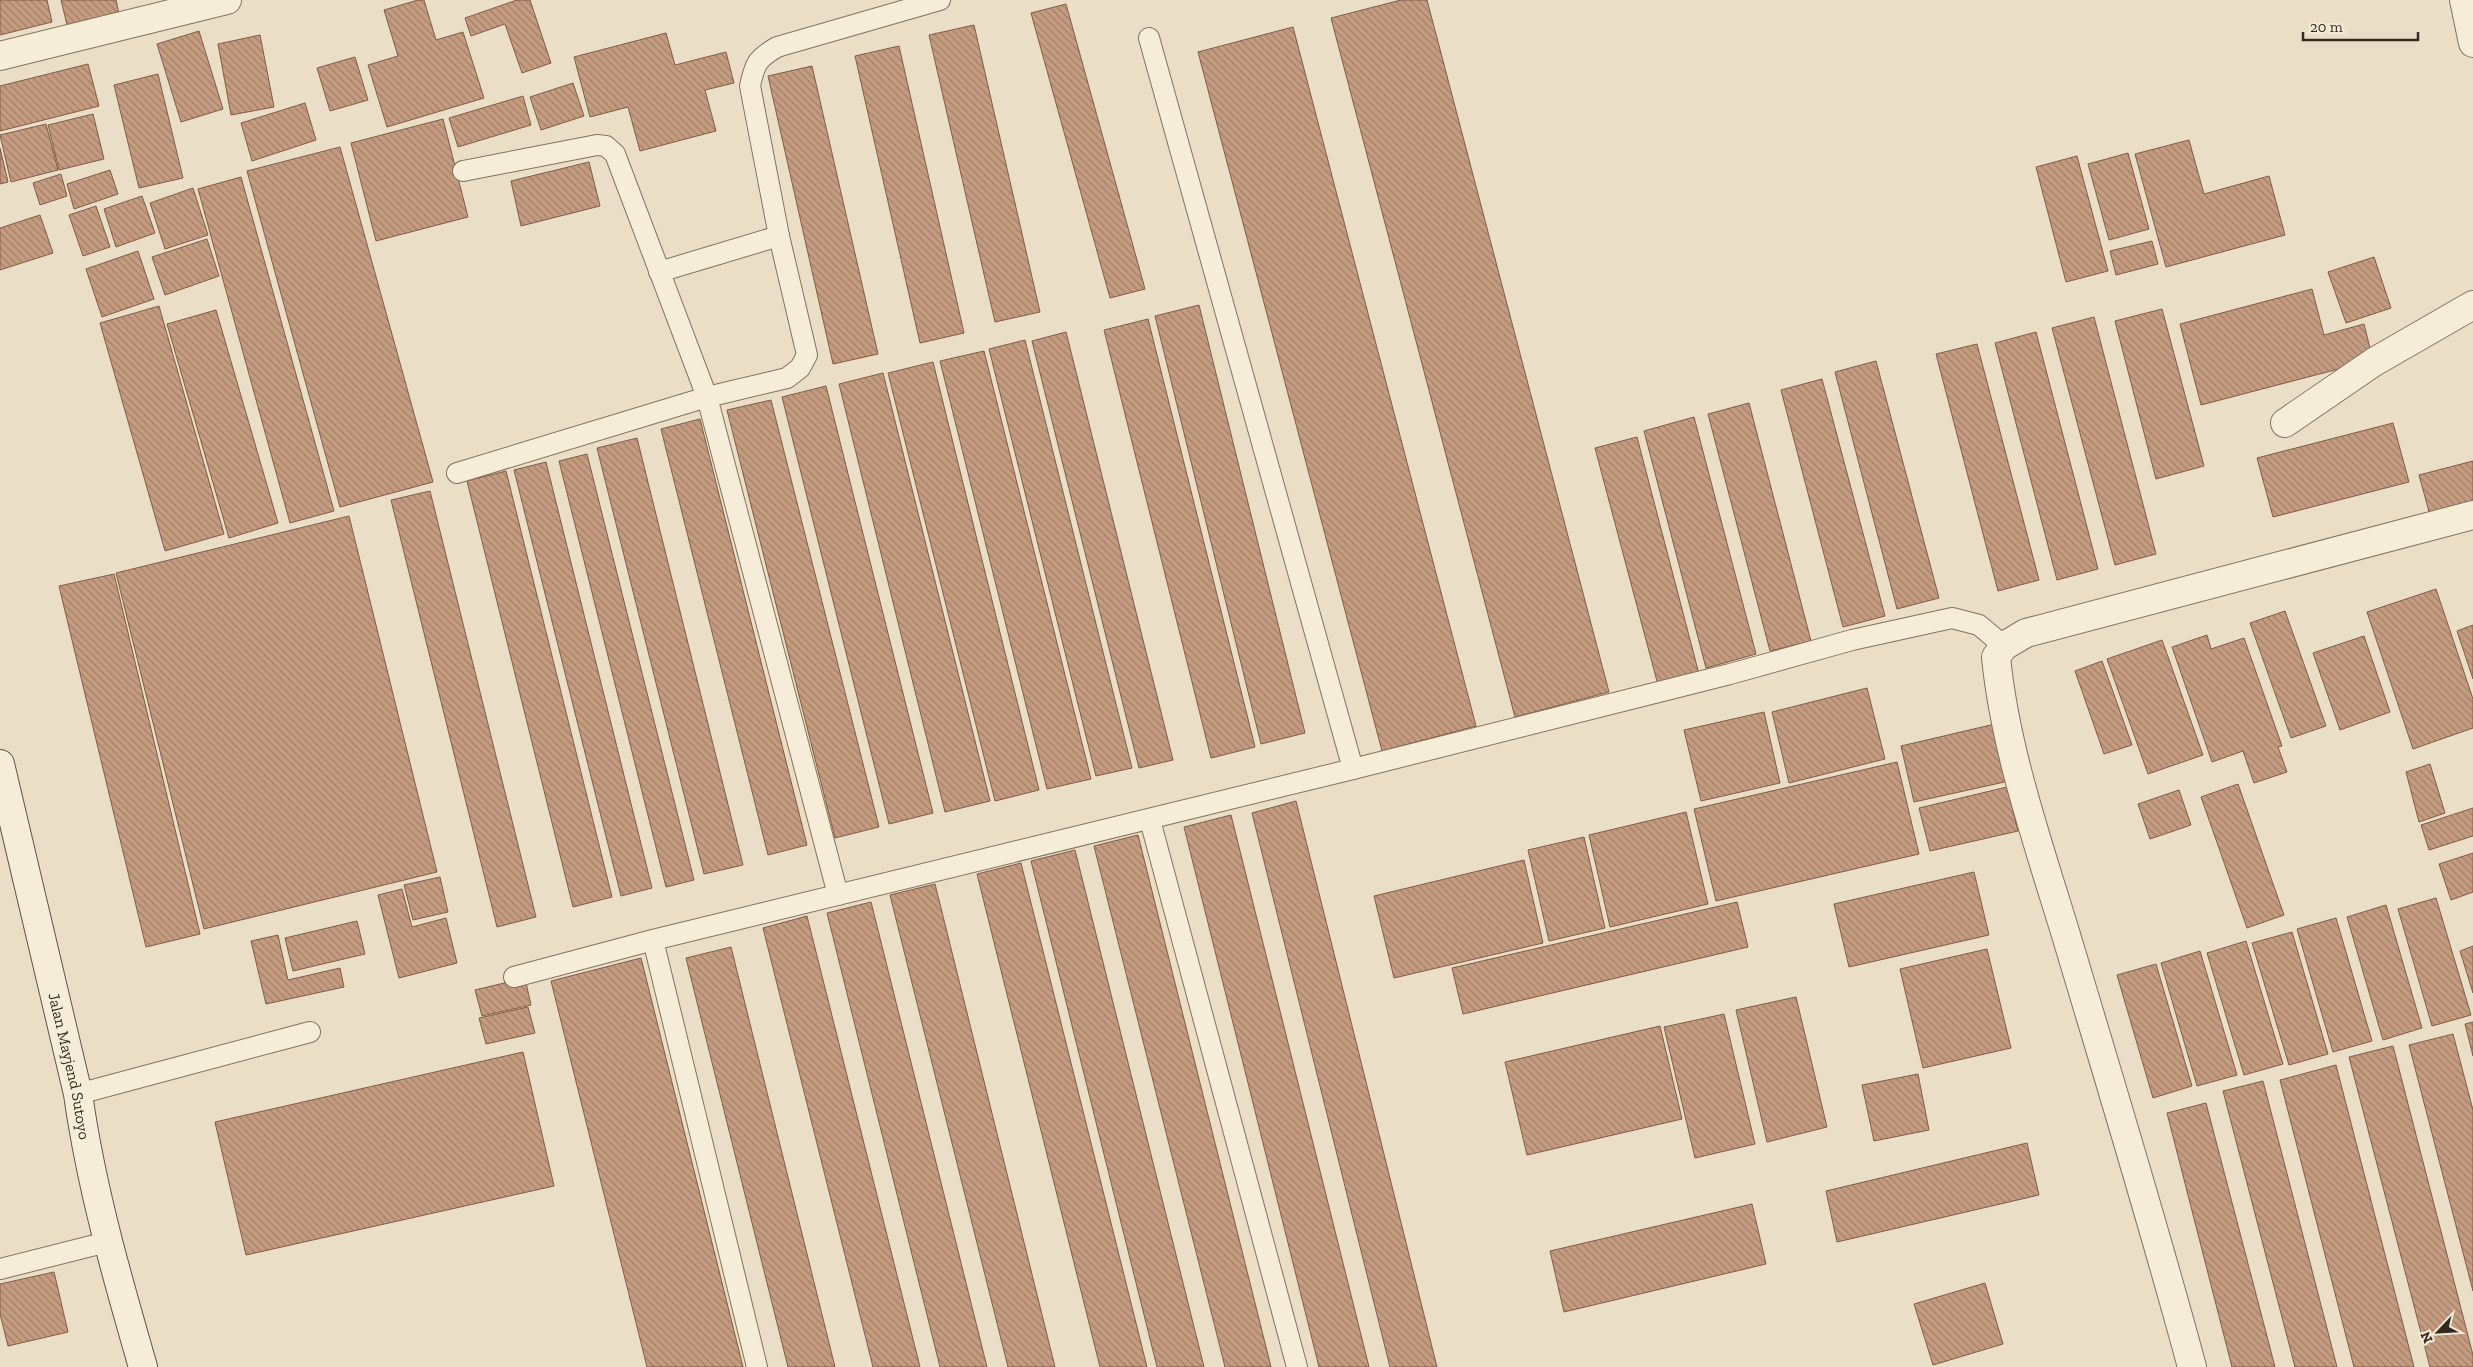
<svg xmlns="http://www.w3.org/2000/svg" width="2473" height="1367" font-family="'Zilla Slab',serif">
	<style>
		.building { fill: url(#building-back-hatch); stroke: #815c46 }
		.lines { fill: none; stroke-linecap: round; stroke-linejoin: round }
		.lane-casing { stroke: #84725e; stroke-width: 22 }
		.street-casing { stroke: #84725e; stroke-width: 30 }
		.secondary-casing { stroke: #665341; stroke-width: 30 }
		.lane { stroke: #f6edd9; stroke-width: 20 }
		.street { stroke: #f6edd9; stroke-width: 28 }
		.secondary { stroke: #f6edd9; stroke-width: 28 }
		.labels { text-anchor: middle; dominant-baseline: central; stroke-width: 4; stroke-linejoin: round; paint-order: stroke }
		.street-label { font-size: 16px; fill: #362a20; stroke: #f2ead5 }
	</style>
	<defs>
		<pattern id="building-back-hatch" width="6" height="6" patternUnits="userSpaceOnUse" patternTransform="scale(1.25)"><rect width="6" height="6" fill="#c59c80"/><path d="M-1 5l2 2M0 0l6 6M5-1l2 2" fill="none" stroke="#a17f68"/></pattern>
	</defs>
	<rect width="100%" height="100%" fill="#eadfc6"/>
	<g class="building">
		<polygon points="0,0 47,0 52,22 0,35"/>
		<polygon points="61,0 116,0 120,18 68,29"/>
		<polygon points="418,0 424,0 436,40 463,32 484,98 387,127 368,65 398,56 384,10"/>
		<polygon points="517,0 530,0 551,63 522,73 505,24 471,36 465,18"/>
		<polygon points="1401,0 1427,0 1609,692 1515,717 1331,18"/>
		<polygon points="1066,4 1145,289 1110,298 1031,13"/>
		<polygon points="974,25 1040,312 995,322 929,35"/>
		<polygon points="1293,27 1476,726 1382,751 1198,52"/>
		<polygon points="199,31 223,109 181,122 157,44"/>
		<polygon points="666,33 675,65 726,52 734,83 705,90 716,131 640,151 628,107 590,117 574,57"/>
		<polygon points="260,35 274,107 231,115 218,44"/>
		<polygon points="899,46 964,333 920,343 855,56"/>
		<polygon points="355,57 368,100 330,111 317,68"/>
		<polygon points="88,64 99,106 0,131 0,86"/>
		<polygon points="812,66 878,354 833,364 768,76"/>
		<polygon points="158,74 183,178 139,188 114,85"/>
		<polygon points="573,83 584,116 541,130 530,97"/>
		<polygon points="523,96 531,125 458,147 449,118"/>
		<polygon points="305,103 316,140 252,161 241,123"/>
		<polygon points="93,114 104,159 59,170 48,125"/>
		<polygon points="443,119 468,217 376,241 351,143"/>
		<polygon points="46,124 58,170 11,182 0,135"/>
		<polygon points="2189,140 2204,194 2269,176 2285,235 2166,267 2135,154"/>
		<polygon points="340,147 433,482 340,507 247,171"/>
		<polygon points="0,148 8,182 0,184"/>
		<polygon points="2128,153 2149,229 2109,240 2088,164"/>
		<polygon points="2077,156 2108,271 2066,282 2036,167"/>
		<polygon points="589,162 600,206 521,226 511,181"/>
		<polygon points="110,170 118,194 74,209 67,184"/>
		<polygon points="61,174 67,196 40,205 33,183"/>
		<polygon points="241,177 334,511 290,523 198,189"/>
		<polygon points="193,188 208,235 165,249 150,203"/>
		<polygon points="142,196 155,233 116,247 104,209"/>
		<polygon points="96,206 110,247 83,256 69,215"/>
		<polygon points="40,215 53,253 0,270 0,228"/>
		<polygon points="207,239 219,276 165,295 152,257"/>
		<polygon points="2152,241 2158,264 2116,275 2110,251"/>
		<polygon points="138,251 154,299 102,317 86,269"/>
		<polygon points="2374,257 2391,308 2346,323 2328,272"/>
		<polygon points="2312,289 2324,335 2364,324 2373,360 2201,405 2180,324"/>
		<polygon points="1199,305 1305,733 1261,744 1155,316"/>
		<polygon points="159,306 224,534 165,551 100,323"/>
		<polygon points="2162,309 2204,466 2156,479 2115,321"/>
		<polygon points="216,310 278,523 229,538 167,324"/>
		<polygon points="2094,317 2156,554 2115,565 2052,328"/>
		<polygon points="1148,319 1255,747 1211,758 1104,330"/>
		<polygon points="1066,332 1173,760 1139,768 1032,341"/>
		<polygon points="2036,332 2098,569 2057,580 1995,343"/>
		<polygon points="1025,340 1132,768 1096,776 989,349"/>
		<polygon points="1977,344 2039,580 1998,591 1936,354"/>
		<polygon points="984,351 1091,779 1047,789 940,361"/>
		<polygon points="1876,361 1939,598 1897,609 1835,372"/>
		<polygon points="933,362 1039,790 995,801 888,373"/>
		<polygon points="883,373 990,801 945,812 839,384"/>
		<polygon points="1822,379 1885,616 1843,627 1781,390"/>
		<polygon points="826,386 933,813 889,824 782,397"/>
		<polygon points="771,400 879,827 835,838 727,410"/>
		<polygon points="1749,403 1811,641 1770,651 1708,414"/>
		<polygon points="1694,417 1756,654 1706,668 1644,431"/>
		<polygon points="700,419 807,845 768,855 661,429"/>
		<polygon points="2393,423 2409,482 2273,517 2257,458"/>
		<polygon points="1637,437 1699,674 1658,685 1595,448"/>
		<polygon points="637,438 743,865 704,874 597,448"/>
		<polygon points="587,454 694,880 666,887 559,461"/>
		<polygon points="2473,461 2473,508 2431,519 2419,475"/>
		<polygon points="546,462 652,888 621,896 514,470"/>
		<polygon points="506,471 612,897 573,907 467,481"/>
		<polygon points="430,491 536,917 497,927 391,500"/>
		<polygon points="349,516 437,872 204,929 116,573"/>
		<polygon points="114,574 200,934 146,947 59,586"/>
		<polygon points="2436,589 2473,699 2473,728 2413,749 2367,612"/>
		<polygon points="2285,611 2326,726 2291,738 2250,623"/>
		<polygon points="2473,625 2473,679 2457,631"/>
		<polygon points="2207,635 2211,649 2244,638 2282,746 2278,747 2287,772 2254,783 2243,751 2212,762 2172,647"/>
		<polygon points="2364,636 2390,712 2340,730 2313,653"/>
		<polygon points="2162,640 2203,755 2148,774 2107,659"/>
		<polygon points="2102,661 2132,745 2104,754 2075,671"/>
		<polygon points="1867,688 1885,759 1789,783 1772,712"/>
		<polygon points="1764,712 1780,783 1701,801 1684,730"/>
		<polygon points="1995,724 2009,781 1914,802 1901,746"/>
		<polygon points="1897,762 1919,854 1716,901 1694,809"/>
		<polygon points="2430,764 2445,813 2419,822 2406,772"/>
		<polygon points="2238,784 2284,915 2247,928 2201,797"/>
		<polygon points="2007,787 2018,831 1930,851 1919,808"/>
		<polygon points="2179,790 2191,825 2150,839 2138,804"/>
		<polygon points="1296,801 1437,1367 1390,1367 1252,813"/>
		<polygon points="2473,808 2473,836 2429,850 2421,825"/>
		<polygon points="1686,812 1708,904 1610,927 1589,835"/>
		<polygon points="1231,815 1369,1367 1319,1367 1184,827"/>
		<polygon points="1138,835 1271,1367 1225,1367 1094,846"/>
		<polygon points="1584,837 1605,928 1549,941 1528,850"/>
		<polygon points="1075,850 1204,1367 1157,1367 1031,861"/>
		<polygon points="2473,853 2473,892 2451,900 2439,864"/>
		<polygon points="1524,860 1543,943 1394,978 1374,896"/>
		<polygon points="1021,863 1147,1367 1100,1367 977,874"/>
		<polygon points="1974,872 1989,935 1849,967 1834,904"/>
		<polygon points="440,877 448,912 413,920 404,885"/>
		<polygon points="935,884 1055,1367 1008,1367 890,895"/>
		<polygon points="402,889 412,927 446,918 457,963 399,978 378,895"/>
		<polygon points="2436,898 2471,1015 2432,1026 2398,909"/>
		<polygon points="871,902 987,1367 940,1367 827,913"/>
		<polygon points="1737,902 1748,947 1463,1014 1452,968"/>
		<polygon points="2386,905 2422,1028 2383,1040 2347,917"/>
		<polygon points="807,916 920,1367 873,1367 763,928"/>
		<polygon points="2336,918 2372,1041 2333,1052 2297,929"/>
		<polygon points="357,921 365,954 293,971 285,938"/>
		<polygon points="2292,932 2328,1054 2289,1065 2252,943"/>
		<polygon points="278,935 288,980 340,968 344,987 266,1004 251,941"/>
		<polygon points="2246,941 2283,1064 2244,1075 2207,953"/>
		<polygon points="2473,946 2473,993 2460,951"/>
		<polygon points="731,947 835,1367 788,1367 686,958"/>
		<polygon points="1987,949 2011,1048 1923,1068 1900,969"/>
		<polygon points="2200,951 2237,1075 2197,1086 2161,963"/>
		<polygon points="641,958 743,1367 647,1367 551,981"/>
		<polygon points="2156,964 2192,1086 2153,1098 2117,975"/>
		<polygon points="525,978 531,1005 482,1016 475,990"/>
		<polygon points="1796,997 1827,1127 1767,1142 1736,1010"/>
		<polygon points="528,1007 535,1033 486,1044 479,1018"/>
		<polygon points="1724,1014 1755,1144 1695,1158 1664,1027"/>
		<polygon points="2473,1022 2473,1056 2465,1024"/>
		<polygon points="1660,1026 1682,1119 1527,1155 1505,1062"/>
		<polygon points="2453,1034 2473,1110 2473,1291 2409,1045"/>
		<polygon points="2393,1046 2473,1355 2473,1367 2430,1367 2349,1057"/>
		<polygon points="523,1052 554,1186 246,1255 215,1122"/>
		<polygon points="2336,1065 2414,1367 2354,1367 2280,1080"/>
		<polygon points="1918,1074 1929,1130 1874,1141 1862,1085"/>
		<polygon points="2263,1081 2337,1367 2295,1367 2223,1091"/>
		<polygon points="2206,1103 2275,1367 2232,1367 2167,1113"/>
		<polygon points="2027,1143 2039,1195 1837,1242 1826,1191"/>
		<polygon points="1752,1204 1766,1264 1564,1312 1550,1251"/>
		<polygon points="54,1272 68,1332 8,1346 0,1314 0,1284"/>
		<polygon points="1985,1283 2003,1344 1933,1365 1914,1304"/>
	</g>
	<g class="lines">
		<g class="lane-casing">
			<g id="lane">
				<polyline points="1149,38 1353,769"/>
				<polyline points="463,171 597,145 606,146 615,154 707,397 838,895"/>
				<polyline points="659,272 779,236"/>
				<path d="M457 473 707 397 787 378 800 368 807 355 779 236 750 86C755 63 757 59 777 47L940 0"/>
				<polyline points="1150,820 1297,1367"/>
				<polyline points="653,940 757,1367"/>
				<polyline points="514,977 653,940 1353,769 1730,674 1852,640 1952,618 1979,625 2004,646"/>
				<polyline points="78,1094 310,1032"/>
				<polyline points="0,1269 107,1242"/>
			</g>
		</g>
		<g class="street-casing">
			<g id="street">
				<polyline points="2464,0 2473,43"/>
				<polyline points="0,56 227,0"/>
				<polyline points="2285,423 2374,362 2473,305"/>
				<path d="M2192 1367C2153 1222 2109 1079 2066 935 2039 846 2005 750 1996 657L2004 646 2026 633 2473 515"/>
			</g>
		</g>
		<g class="secondary-casing">
			<g id="secondary">
				<path id="s1" d="M0 764 78 1094C91 1187 117 1277 143 1367"/>
			</g>
		</g>
		<use href="#lane" class="lane"/>
		<use href="#street" class="street"/>
		<use href="#secondary" class="secondary"/>
	</g>
	<g class="labels">
		<g class="street-label">
			<text stroke="none"><textPath href="#s1" startOffset="310">Jalan Mayjend Sutoyo</textPath></text>
		</g>
	</g>
	<g transform="translate(2438 1332) rotate(245)" stroke="#f2ead5" stroke-width="4" paint-order="stroke">
	<path d="M0-4L9 19L0 12L-9 19Z" fill="#362a20"/>
	<text y="-8" font-size="14" font-weight="bold" text-anchor="middle" fill="#362a20">N</text>
	</g>
	<path d="M2303 32v8h115v-8" fill="none" stroke="#362a20" stroke-width="2.5"/>
	<text x="2310" y="32" font-size="15" fill="#362a20" stroke="#f2ead5" stroke-width="4" paint-order="stroke">20 m</text>
</svg>
